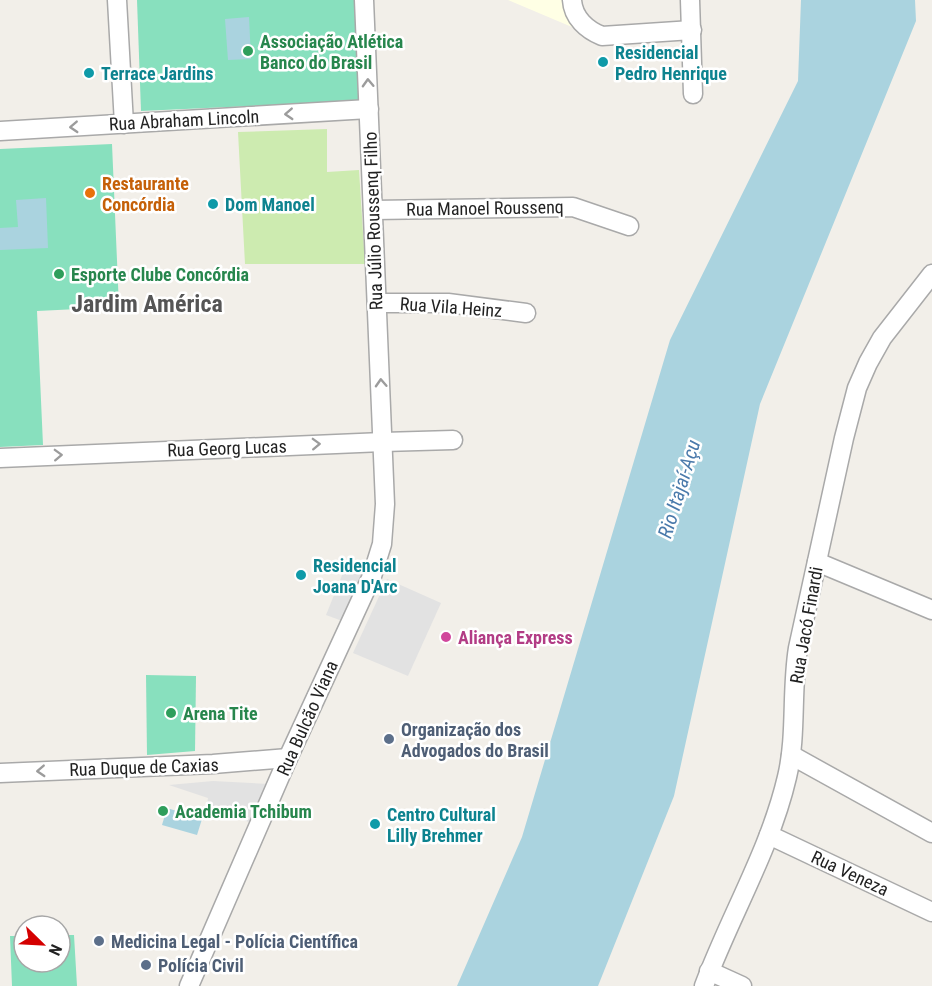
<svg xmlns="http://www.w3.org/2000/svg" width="932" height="986" font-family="'Roboto Condensed',sans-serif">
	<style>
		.education { fill: #ffffe5 }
		.grass { fill: #cdebb0 }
		.pitch { fill: #88e0be }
		.parking { fill: #e2e2e2 }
		.water { fill: #aad3df }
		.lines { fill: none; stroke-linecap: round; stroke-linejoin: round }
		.minor-casing { stroke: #a9a9a9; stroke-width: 21 }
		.minor { stroke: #fff; stroke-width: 18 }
		.oneway { stroke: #9c9c9c }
		.leisure-dot { fill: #2e9e5b; stroke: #fff; stroke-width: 2 }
		.culture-dot { fill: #0f9aa8; stroke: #fff; stroke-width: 2 }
		.food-dot { fill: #e8710a; stroke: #fff; stroke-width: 2 }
		.hotel-dot { fill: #d1479c; stroke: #fff; stroke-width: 2 }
		.service-dot { fill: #5c6f8a; stroke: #fff; stroke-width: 2 }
		.labels { text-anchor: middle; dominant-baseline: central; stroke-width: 5; stroke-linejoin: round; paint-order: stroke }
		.leisure-label { font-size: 18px; font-weight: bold; fill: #27864d; stroke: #fff; text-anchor: start }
		.culture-label { font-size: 18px; font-weight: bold; fill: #0d838f; stroke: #fff; text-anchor: start }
		.street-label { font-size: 18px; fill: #222; stroke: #fff }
		.food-label { font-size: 18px; font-weight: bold; fill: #c56008; stroke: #fff; text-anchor: start }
		.hotel-label { font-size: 18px; font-weight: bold; fill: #b23c85; stroke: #fff; text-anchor: start }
		.service-label { font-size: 18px; font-weight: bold; fill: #4e5e75; stroke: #fff; text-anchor: start }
		.water-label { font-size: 20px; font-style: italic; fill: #4a7aab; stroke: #fff }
		.district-label { font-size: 24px; font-weight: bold; fill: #555; stroke: #fff }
	</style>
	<rect width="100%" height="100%" fill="#f2efe9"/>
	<polygon class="education" points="508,0 567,0 579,30"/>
	<polygon class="grass" points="327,129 327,172 359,170 365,264 245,264 238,132"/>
	<g class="pitch">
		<polygon points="137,0 356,0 360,101 141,111"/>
		<polygon points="112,144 119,307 37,311 43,445 0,447 0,149"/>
		<polygon points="146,675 196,676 195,751 147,755"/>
		<polygon points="60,935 74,935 77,986 12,986 10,936 24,936 24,962 60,962"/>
	</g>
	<g class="parking">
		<polygon points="347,563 367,572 345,622 326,615"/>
		<polygon points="387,579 441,603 408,676 353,653"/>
		<polygon points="213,781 269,784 251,823 207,805 208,798 169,785"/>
	</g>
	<g class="water">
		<polygon points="801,0 915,0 916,21 760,404 674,796 598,986 457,986 522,837 670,340 798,81"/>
		<polygon points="249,17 251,59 228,60 225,19"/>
		<polygon points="46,198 48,248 0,250 0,228 18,227 16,200"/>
		<polygon points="167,808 202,819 197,835 162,825"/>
	</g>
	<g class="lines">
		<g class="minor-casing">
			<g id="minor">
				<polyline points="117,0 124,124"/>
				<path d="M572 0C573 18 587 30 602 36L692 30"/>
				<polyline points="690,0 693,94"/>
				<polyline points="0,131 369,109"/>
				<polyline points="373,210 573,207 629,226"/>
				<polyline points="377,303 448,303 526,313"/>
				<polyline points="0,458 383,442 453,440"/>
				<polyline points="817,562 932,610"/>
				<polyline points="791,755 932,833"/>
				<polyline points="0,773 213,764 288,758"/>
				<polyline points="769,835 932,912"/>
				<polyline points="709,971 742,986"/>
				<polyline points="189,986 288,758 372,576 382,544 385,504 364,0"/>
				<path d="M704 986C730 916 770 850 787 777 797 735 791 691 798 648L844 438 857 388 868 363 882 338 932 274"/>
			</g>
		</g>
		<use href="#minor" class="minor"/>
	</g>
	<defs><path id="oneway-chevron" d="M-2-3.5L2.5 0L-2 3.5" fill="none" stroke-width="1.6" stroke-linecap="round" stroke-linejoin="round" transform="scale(1.5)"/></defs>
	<g class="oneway">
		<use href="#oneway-chevron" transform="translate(368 83) rotate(-92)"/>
		<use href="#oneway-chevron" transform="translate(289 114) rotate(177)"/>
		<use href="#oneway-chevron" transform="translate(74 127) rotate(177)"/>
		<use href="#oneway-chevron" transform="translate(381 383) rotate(-93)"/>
		<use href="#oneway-chevron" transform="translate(316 444) rotate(-2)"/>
		<use href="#oneway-chevron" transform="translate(58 455) rotate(-2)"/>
		<use href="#oneway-chevron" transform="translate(41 771) rotate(177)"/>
	</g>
	<g class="leisure-dot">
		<circle cx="248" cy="51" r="6"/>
		<circle cx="59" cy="274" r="6"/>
		<circle cx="171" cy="713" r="6"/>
		<circle cx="163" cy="811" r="6"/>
	</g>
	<g class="culture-dot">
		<circle cx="603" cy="62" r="6"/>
		<circle cx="89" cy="73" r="6"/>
		<circle cx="213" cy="204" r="6"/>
		<circle cx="301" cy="575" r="6"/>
		<circle cx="375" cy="824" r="6"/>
	</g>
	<circle class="food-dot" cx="90" cy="193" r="6"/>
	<circle class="hotel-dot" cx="446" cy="637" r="6"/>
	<g class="service-dot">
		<circle cx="389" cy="739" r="6"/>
		<circle cx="99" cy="941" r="6"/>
		<circle cx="146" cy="965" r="6"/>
	</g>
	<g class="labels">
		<g class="leisure-label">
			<text x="260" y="41">Associação Atlética<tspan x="260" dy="21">Banco do Brasil</tspan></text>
			<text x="71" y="274">Esporte Clube Concórdia</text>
			<text x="183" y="713">Arena Tite</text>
			<text x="175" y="811">Academia Tchibum</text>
		</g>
		<g class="culture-label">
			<text x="615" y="52">Residencial<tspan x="615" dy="21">Pedro Henrique</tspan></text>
			<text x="101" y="73">Terrace Jardins</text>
			<text x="225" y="204">Dom Manoel</text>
			<text x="313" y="565">Residencial<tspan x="313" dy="21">Joana D'Arc</tspan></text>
			<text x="387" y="814">Centro Cultural<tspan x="387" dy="21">Lilly Brehmer</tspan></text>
		</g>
		<g class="street-label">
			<text transform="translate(184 120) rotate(-3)">Rua Abraham Lincoln</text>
			<text transform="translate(485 208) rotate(-1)">Rua Manoel Roussenq</text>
			<text transform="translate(373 221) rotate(-92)">Rua Júlio Roussenq Filho</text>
			<text transform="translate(451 307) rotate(4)">Rua Vila Heinz</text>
			<text transform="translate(227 448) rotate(-2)">Rua Georg Lucas</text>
			<text transform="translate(806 625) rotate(-80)">Rua Jacó Finardi</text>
			<text transform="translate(307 718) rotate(-66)">Rua Bulcão Viana</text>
			<text transform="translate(144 767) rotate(-2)">Rua Duque de Caxias</text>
			<text transform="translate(850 873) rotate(25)">Rua Veneza</text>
		</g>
		<g class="food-label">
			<text x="102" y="183">Restaurante<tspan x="102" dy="21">Concórdia</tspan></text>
		</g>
		<g class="hotel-label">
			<text x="458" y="637">Aliança Express</text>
		</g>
		<g class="service-label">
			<text x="401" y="729">Organização dos<tspan x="401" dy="21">Advogados do Brasil</tspan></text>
			<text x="111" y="941">Medicina Legal - Polícia Científica</text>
			<text x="158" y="965">Polícia Civil</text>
		</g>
		<g class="water-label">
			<text transform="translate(679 489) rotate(-73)">Rio Itajaí-Açu</text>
		</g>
		<g class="district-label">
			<text x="147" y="304">Jardim América</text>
		</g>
	</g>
	<g transform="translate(42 944) rotate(114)"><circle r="28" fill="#ffffff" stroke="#a7a7a7" stroke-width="1.5"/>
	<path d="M0-4.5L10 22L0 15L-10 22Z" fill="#d40000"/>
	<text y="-9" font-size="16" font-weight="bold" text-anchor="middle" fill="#222222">N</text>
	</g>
</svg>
